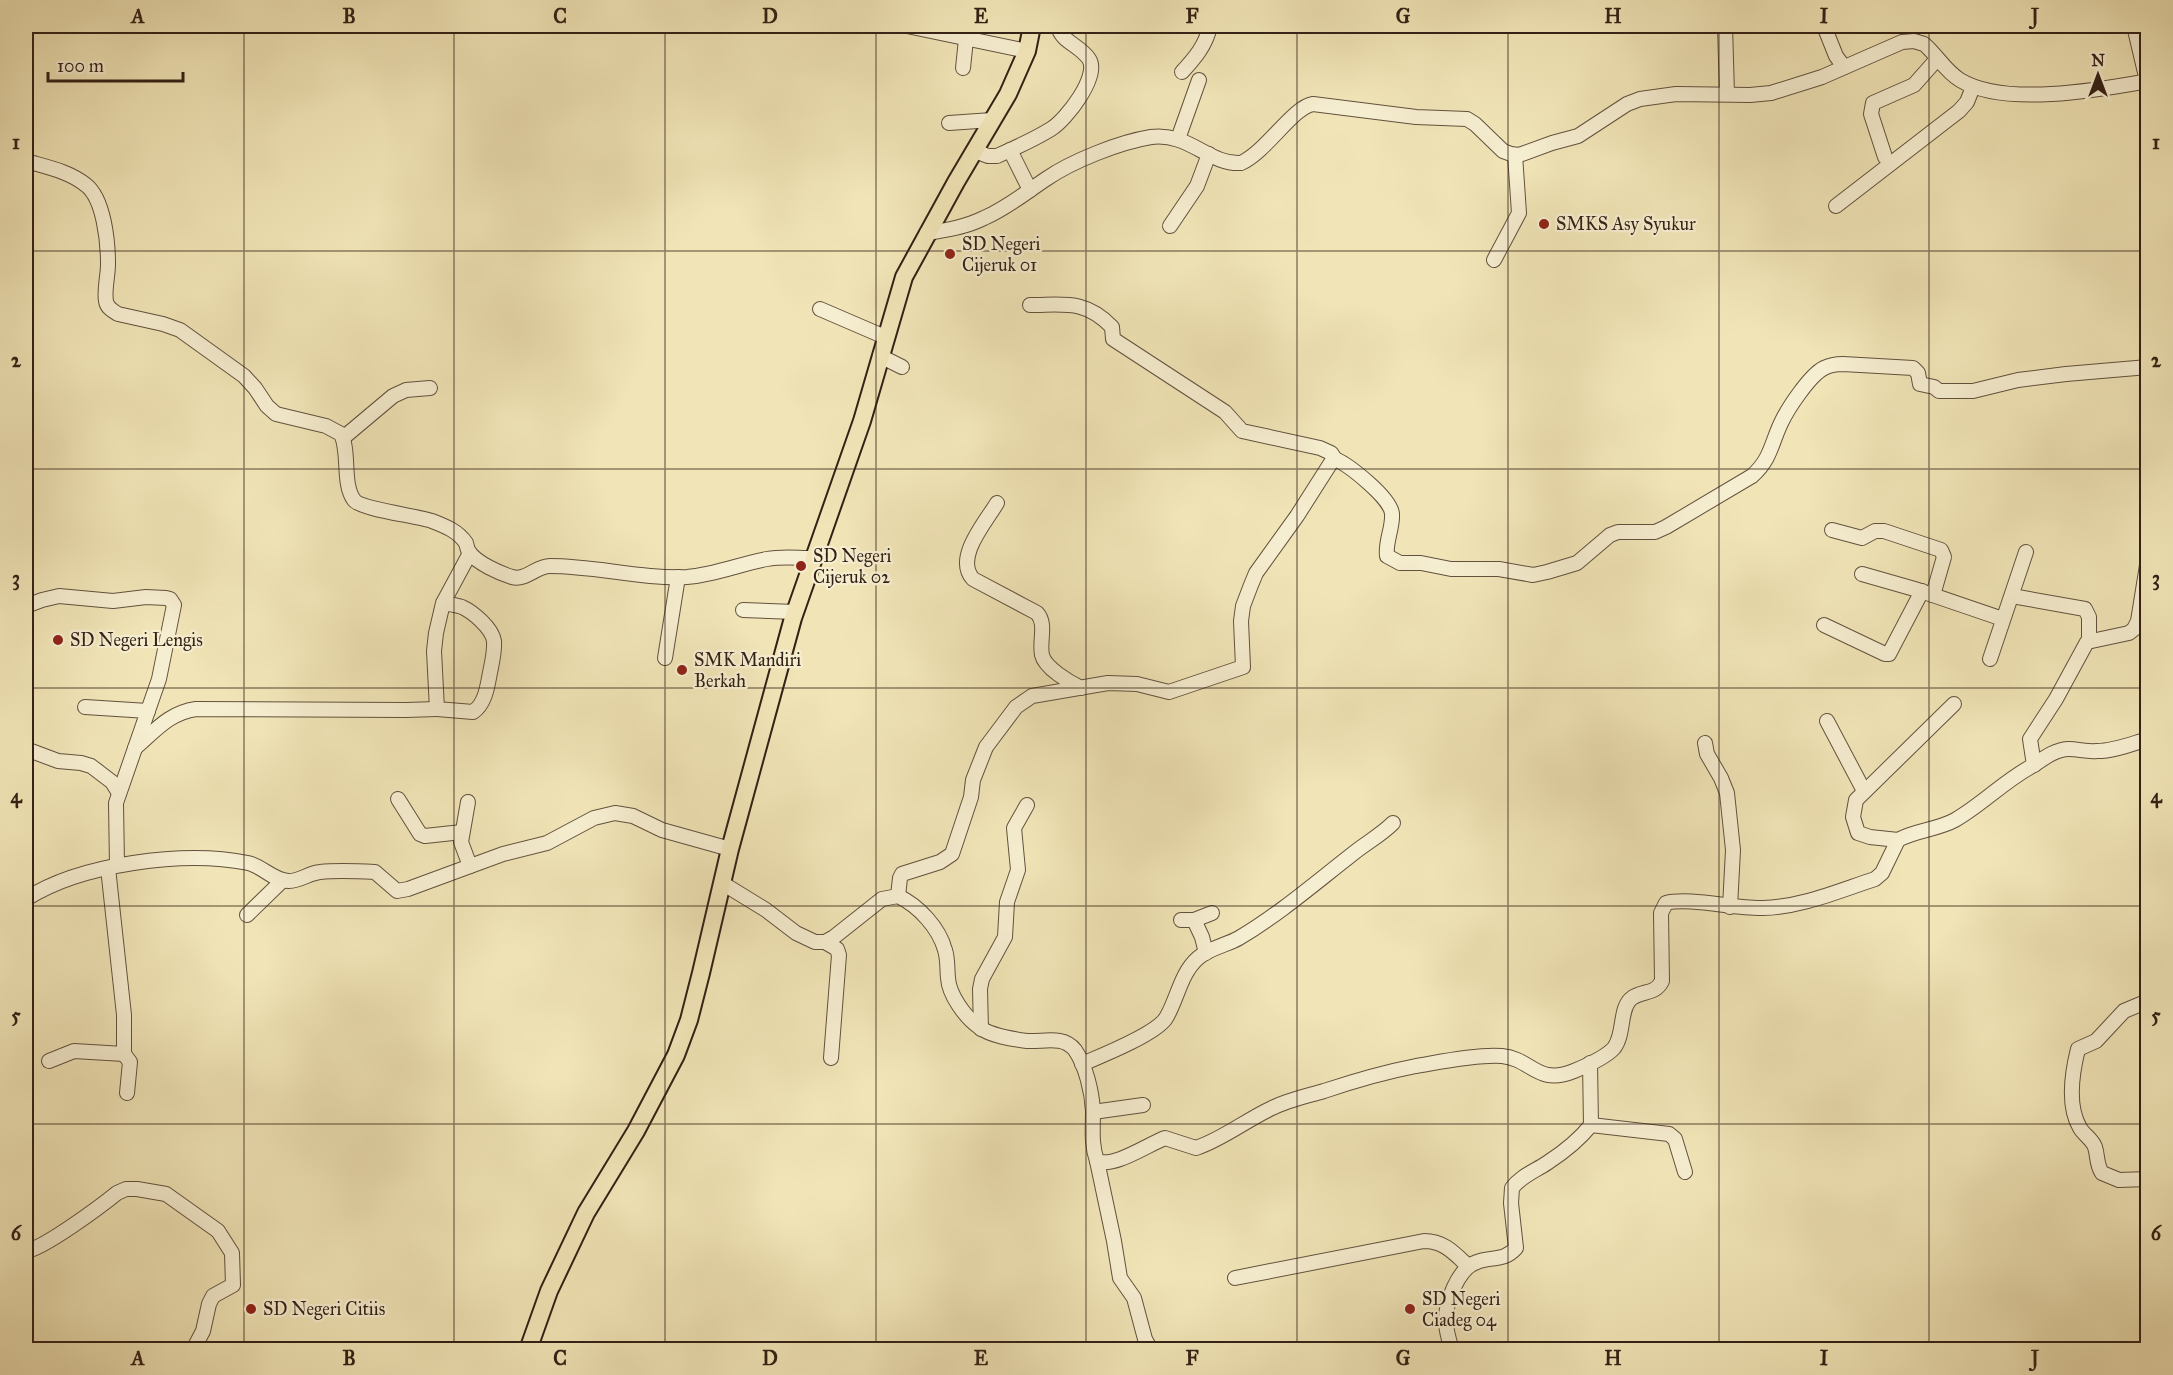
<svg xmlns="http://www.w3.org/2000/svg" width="2173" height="1375" font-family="'IM FELL Great Primer',serif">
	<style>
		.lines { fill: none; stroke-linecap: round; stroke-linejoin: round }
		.minor-casing { stroke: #62513e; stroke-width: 16 }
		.major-casing { stroke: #332016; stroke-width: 20 }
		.minor { stroke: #f6eed0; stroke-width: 14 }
		.major { stroke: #f1e5b7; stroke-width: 16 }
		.grid { fill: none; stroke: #332016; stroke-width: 1.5; stroke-opacity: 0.55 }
		.poi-dot { fill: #8f2418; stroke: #f6eed0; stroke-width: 2 }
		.labels { text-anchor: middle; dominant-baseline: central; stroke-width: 4.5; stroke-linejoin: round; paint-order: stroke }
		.poi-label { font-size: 18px; fill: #332016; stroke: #f6eed0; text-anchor: start }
		.neatline { fill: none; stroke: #332016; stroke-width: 2 }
		.grid-label { font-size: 20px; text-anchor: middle; font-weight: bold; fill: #332016 }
	</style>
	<rect width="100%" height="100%" fill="#f1e5b7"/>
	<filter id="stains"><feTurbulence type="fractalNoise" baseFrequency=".00333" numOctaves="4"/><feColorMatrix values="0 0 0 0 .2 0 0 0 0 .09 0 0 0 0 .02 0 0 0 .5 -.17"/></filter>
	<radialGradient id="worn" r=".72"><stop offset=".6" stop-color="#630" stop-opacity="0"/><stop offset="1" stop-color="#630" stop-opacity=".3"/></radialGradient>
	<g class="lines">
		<g class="minor-casing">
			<g id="minor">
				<polyline points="907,26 1027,51"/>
				<polyline points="1725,26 1727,94"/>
				<polyline points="1824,26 1836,56 1844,67"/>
				<polyline points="2134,26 2147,81"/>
				<polyline points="963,68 966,39"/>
				<path d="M1182 72C1195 58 1206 45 1210 26"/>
				<polyline points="949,123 992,120"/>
				<polyline points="1178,139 1199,80"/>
				<polyline points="1010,150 1030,190"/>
				<path d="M975 151 988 156H997C1015 148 1035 139 1051 129 1066 120 1100 76 1089 59 1080 45 1061 42 1058 26"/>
				<polyline points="1885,157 1871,114 1873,103 1914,85 1937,59"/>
				<path d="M26 161C46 167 69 171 86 185 104 199 108 242 108 264 108 276 104 290 106 301 107 308 113 311 118 314L163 324 180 330 244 376 255 388 267 406 276 414 326 426 341 434C350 452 342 484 354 500 360 509 418 516 432 521 445 526 458 531 466 543 467 546 467 549 469 552 477 563 499 573 512 577 526 581 536 566 550 566 596 566 641 579 687 577 714 575 740 564 767 559 782 556 797 558 812 558"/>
				<polyline points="1836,206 1959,111 1967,102 1973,87"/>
				<polyline points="1170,226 1197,186 1209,154"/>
				<path d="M927 233C947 230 966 227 984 218 1007 208 1025 193 1046 179 1072 161 1120 142 1151 137 1189 132 1209 165 1241 163 1266 152 1293 107 1313 104L1416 117 1467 119 1475 124 1503 151 1511 154 1519 155 1552 143 1578 136 1627 104 1640 99 1676 94 1750 95 1771 93 1822 77 1902 42 1914 41 1924 44C1937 55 1945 71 1960 80 2004 107 2098 90 2148 81"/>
				<polyline points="1494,260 1519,213 1515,155"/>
				<path d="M1030 305C1064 305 1085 299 1112 327L1113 339 1225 412 1242 431 1320 448 1331 453 1335 459"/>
				<polyline points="820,309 885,337"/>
				<polyline points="880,356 902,367"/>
				<polyline points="343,438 393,396 406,390 430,388"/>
				<path d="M997 503C985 523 954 558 973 579L1037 613C1047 624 1039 641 1042 655 1045 668 1069 682 1081 688"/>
				<polyline points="1832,530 1862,538 1875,531 1884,531 1941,550 1944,557 1933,595"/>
				<polyline points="1862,574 1918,590 2003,619"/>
				<polyline points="2012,596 2085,609 2089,617 2089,641"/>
				<path d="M443 603C449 604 456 605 462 607 473 612 492 628 494 641 495 653 491 666 489 678 487 689 484 705 473 712L437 709 434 651 436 633 443 603 470 553"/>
				<polyline points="26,606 42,600 59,596 113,601 146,597 166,598 170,599 174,605 159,679 116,803 117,865"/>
				<polyline points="743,610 795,612"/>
				<polyline points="1824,625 1885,654 1889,654 1922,591"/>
				<polyline points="665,658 678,577"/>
				<polyline points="1990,659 2026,552"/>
				<polyline points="85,707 148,711"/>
				<polyline points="1827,721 1864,791"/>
				<polyline points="1705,743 1707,754 1721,778 1727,793 1733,850 1730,907"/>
				<path d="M135 748C156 730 169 713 196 709L406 710 437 709"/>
				<polyline points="26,749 58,761 81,763 91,766 112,782 119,793"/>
				<path d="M2034 765C2044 758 2056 749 2069 749 2078 749 2087 752 2097 751 2114 751 2131 744 2148 739"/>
				<polyline points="398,799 420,834 425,836 462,832"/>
				<polyline points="468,802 461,842 470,866"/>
				<polyline points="1898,840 1870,837 1858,833 1853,817 1856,800 1954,704"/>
				<polyline points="108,868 124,1015 124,1054 130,1062 127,1093"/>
				<path d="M722 883 766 910 796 933 815 942H825L834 937 882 899 898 896C919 906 939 928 945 950 948 959 947 969 948 978 949 995 965 1017 979 1027 991 1036 1012 1039 1027 1041 1044 1042 1063 1035 1075 1050 1086 1066 1092 1092 1093 1111 1093 1129 1091 1144 1097 1161 1114 1168 1147 1145 1165 1138L1196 1148C1223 1139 1246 1120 1272 1108 1288 1100 1307 1096 1324 1091 1354 1081 1385 1072 1416 1066 1440 1062 1479 1054 1502 1056 1532 1059 1537 1086 1574 1071 1586 1066 1605 1058 1614 1048 1625 1034 1619 1007 1632 998 1643 990 1655 995 1662 981L1661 913 1666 903C1689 897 1736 909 1763 908 1802 907 1838 891 1875 879L1882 873 1898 840C1915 830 1937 830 1955 820 1983 804 2005 780 2034 765L2030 739 2056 699 2087 642 2129 633 2134 629 2138 621 2148 559"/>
				<path d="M898 896 900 878 902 874 940 862 952 854 971 797 973 780 986 747 1016 707 1032 696 1108 683 1137 684 1169 692 1243 667 1241 621 1243 606 1251 585 1256 573 1297 516 1332 461 1335 459C1349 465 1391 498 1392 514 1393 528 1385 542 1387 556L1400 563H1421L1451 569H1499L1533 575 1547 572 1577 563 1610 535 1618 532H1655L1666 527 1752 476C1771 459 1771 444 1781 423 1788 408 1810 375 1824 368 1830 365 1837 364 1843 364L1913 368 1918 373 1920 384 1934 387 1939 391H1973L2018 380 2066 374 2148 367"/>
				<path d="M26 899C80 864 184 850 248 863 262 866 274 881 289 881 300 881 309 873 320 872 337 870 357 871 375 872L397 891 408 889 503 854 547 843 594 818 615 813 633 816 662 830 730 849"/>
				<polyline points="247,915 283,880"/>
				<polyline points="1181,920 1194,920 1212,913"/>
				<polyline points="1194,920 1202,937 1206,953"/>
				<polyline points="825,942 837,949 839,955 831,1058"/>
				<path d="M2148 1001 2124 1011 2096 1041 2078 1049C2072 1073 2067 1106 2080 1128 2084 1135 2092 1139 2095 1147 2098 1156 2096 1164 2102 1173L2119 1180 2148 1179"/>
				<polyline points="981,1029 980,989 982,979 1005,937 1007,902 1018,870 1014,828 1027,805"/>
				<polyline points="49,1061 74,1051 124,1054"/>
				<path d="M1082 1064C1101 1056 1156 1034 1166 1018 1178 998 1180 974 1198 958 1209 948 1227 945 1239 938 1278 915 1314 884 1350 856 1364 844 1380 836 1393 823"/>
				<polyline points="1093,1112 1143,1105"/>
				<polyline points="1591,1125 1669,1134 1675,1139 1685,1172"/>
				<polyline points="1097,1161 1114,1241 1120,1278 1134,1298 1145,1339 1151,1350"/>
				<path d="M26 1251C43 1249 101 1206 117 1193L126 1189H137L166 1194 218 1231 232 1253 233 1285 213 1296 209 1304 203 1331 193 1350"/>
				<path d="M1235 1278 1424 1241C1444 1241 1454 1253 1468 1266"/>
				<path d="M1452 1350C1449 1340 1446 1331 1446 1322 1445 1303 1458 1268 1477 1262 1493 1256 1503 1262 1516 1248L1511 1203 1512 1188C1521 1176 1535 1171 1547 1163 1564 1152 1579 1140 1591 1125L1590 1063"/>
			</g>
		</g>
		<g class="major-casing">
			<polyline id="major" points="528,1350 549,1291 586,1213 636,1131 676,1055 689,1020 701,973 730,849 793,618 862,421 904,277 956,182 1008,94 1027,51 1032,26"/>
		</g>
		<use href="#minor" class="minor"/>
		<use href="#major" class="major"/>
	</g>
	<path class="grid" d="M244 26V1350M454 26V1350M665 26V1350M876 26V1350M1086 26V1350M1297 26V1350M1508 26V1350M1719 26V1350M1929 26V1350M26 251H2148M26 469H2148M26 688H2148M26 906H2148M26 1124H2148"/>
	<g class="poi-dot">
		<circle cx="1544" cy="224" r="6"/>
		<circle cx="950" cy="254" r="6"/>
		<circle cx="801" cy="566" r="6"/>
		<circle cx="58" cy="640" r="6"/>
		<circle cx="682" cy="670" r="6"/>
		<circle cx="251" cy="1309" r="6"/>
		<circle cx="1410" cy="1309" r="6"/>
	</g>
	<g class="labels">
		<g class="poi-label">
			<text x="1556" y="224">SMKS Asy Syukur</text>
			<text x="962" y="244">SD Negeri<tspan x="962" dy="21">Cijeruk 01</tspan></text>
			<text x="813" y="556">SD Negeri<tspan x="813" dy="21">Cijeruk 02</tspan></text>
			<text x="70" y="640">SD Negeri Lengis</text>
			<text x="694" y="660">SMK Mandiri<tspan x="694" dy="21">Berkah</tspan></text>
			<text x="1422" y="1299">SD Negeri<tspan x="1422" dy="21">Ciadeg 04</tspan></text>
			<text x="263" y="1309">SD Negeri Citiis</text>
		</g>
	</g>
	<rect width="2173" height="1375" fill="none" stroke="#f1e5b7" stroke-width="66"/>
	<g transform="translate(2098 75)" stroke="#f6eed0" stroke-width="4.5" paint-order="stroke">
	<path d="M0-4.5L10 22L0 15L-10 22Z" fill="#332016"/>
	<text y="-9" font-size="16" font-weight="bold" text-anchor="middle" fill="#332016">N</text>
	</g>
	<path d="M48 72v9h135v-9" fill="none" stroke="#332016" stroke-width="3"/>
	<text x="57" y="72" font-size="18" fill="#332016" stroke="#f6eed0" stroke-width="4.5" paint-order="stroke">100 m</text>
	<rect x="33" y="33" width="2107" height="1309" class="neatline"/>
	<g class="grid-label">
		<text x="138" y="23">A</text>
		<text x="349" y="23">B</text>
		<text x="560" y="23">C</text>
		<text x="770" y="23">D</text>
		<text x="981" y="23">E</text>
		<text x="1192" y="23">F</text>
		<text x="1403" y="23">G</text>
		<text x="1613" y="23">H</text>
		<text x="1824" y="23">I</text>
		<text x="2035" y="23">J</text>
		<text x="16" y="149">1</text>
		<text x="2156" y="149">1</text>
		<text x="16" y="367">2</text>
		<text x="2156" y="367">2</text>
		<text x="16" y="585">3</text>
		<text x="2156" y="585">3</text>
		<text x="16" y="803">4</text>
		<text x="2156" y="803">4</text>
		<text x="16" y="1022">5</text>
		<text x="2156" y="1022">5</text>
		<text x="16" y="1240">6</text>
		<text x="2156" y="1240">6</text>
		<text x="138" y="1365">A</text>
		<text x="349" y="1365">B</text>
		<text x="560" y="1365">C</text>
		<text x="770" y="1365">D</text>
		<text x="981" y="1365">E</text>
		<text x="1192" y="1365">F</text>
		<text x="1403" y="1365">G</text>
		<text x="1613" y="1365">H</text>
		<text x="1824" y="1365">I</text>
		<text x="2035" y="1365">J</text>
	</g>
	<rect width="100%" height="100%" filter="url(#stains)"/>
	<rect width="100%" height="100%" fill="url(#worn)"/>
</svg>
